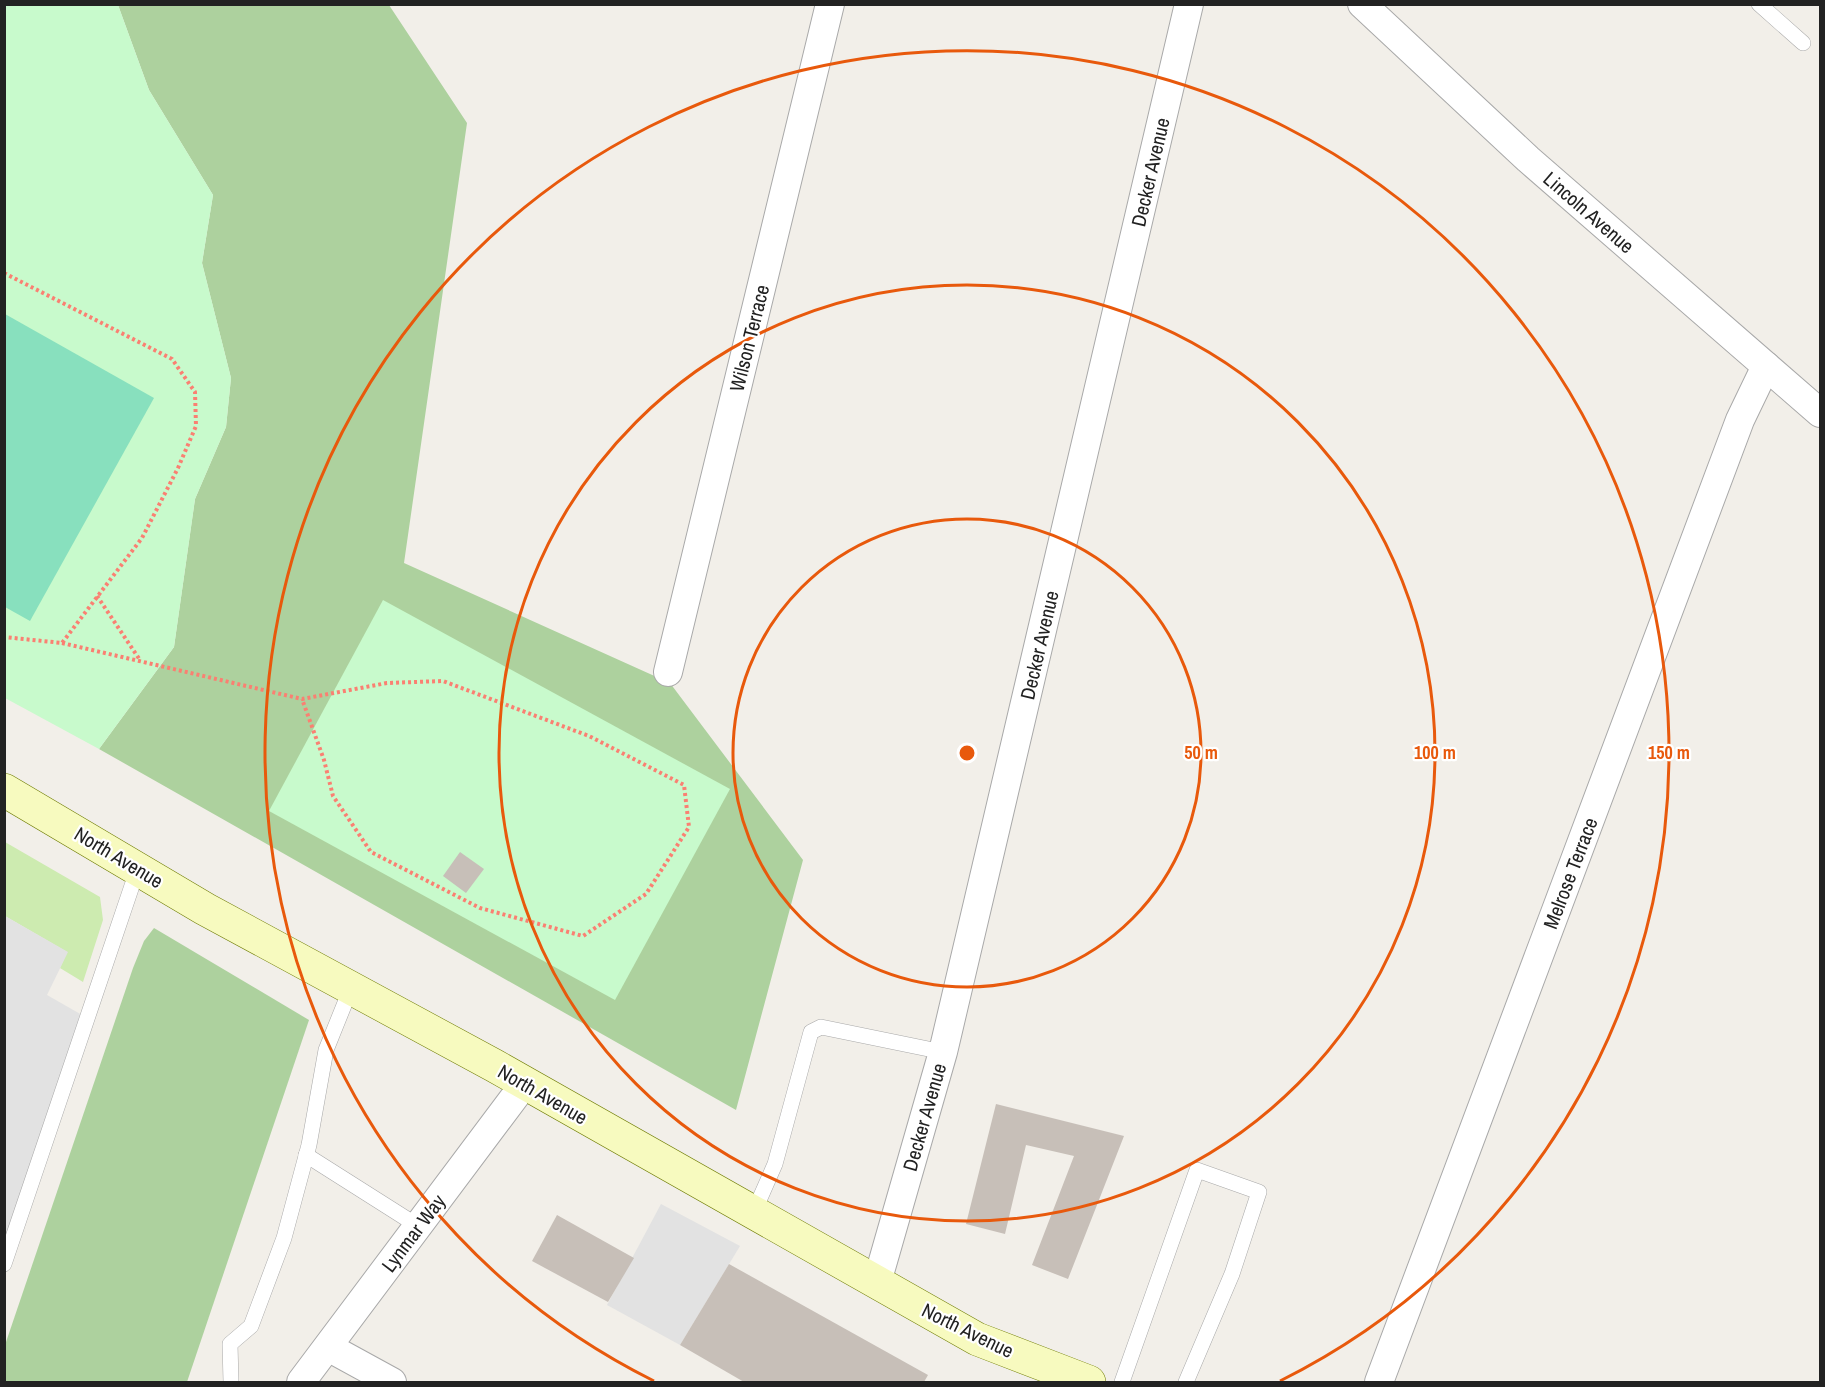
<svg xmlns="http://www.w3.org/2000/svg" width="1825" height="1387" font-family="'Archivo Narrow',sans-serif">
	<style>
		.grass { fill: #cdebb0 }
		.forest { fill: #add19e }
		.park { fill: #c8facc }
		.pitch { fill: #88e0be }
		.parking { fill: #e2e2e2 }
		.building { fill: #c7bfb8 }
		.lines { fill: none; stroke-linecap: round; stroke-linejoin: round }
		.service-casing { stroke: #a9a9a9; stroke-width: 16 }
		.minor-casing { stroke: #a9a9a9; stroke-width: 30 }
		.secondary-casing { stroke: #707d05; stroke-width: 34 }
		.path { stroke: #fa8072; stroke-width: 4; stroke-dasharray: 3 3; stroke-linecap: butt }
		.service { stroke: #fff; stroke-width: 15 }
		.minor { stroke: #fff; stroke-width: 28 }
		.secondary { stroke: #f7fabf; stroke-width: 33 }
		.ring { fill: none; stroke: #e8590c; stroke-width: 3 }
		.labels { text-anchor: middle; dominant-baseline: central; stroke-width: 4.5; stroke-linejoin: round; paint-order: stroke }
		.street-label { font-size: 20px; fill: #222; stroke: #fff }
		.centre { fill: #e8590c; stroke: #fff; stroke-width: 3 }
		.ring-label { font-size: 18px; text-anchor: middle; font-weight: bold; fill: #e8590c; stroke: #fff; stroke-width: 4.5; stroke-linejoin: round; paint-order: stroke }
	</style>
	<rect width="100%" height="100%" fill="#f2efe9"/>
	<polygon class="grass" points="5,842 100,897 103,920 83,982 60,968 67,952 5,916"/>
	<g class="forest">
		<polygon points="118,5 389,5 467,123 404,563 670,683 803,860 736,1110 99,749 174,647 195,499 226,427 231,378 202,263 213,195 149,90"/>
		<polygon points="154,928 309,1020 187,1382 5,1382 5,1345 133,968 144,941"/>
	</g>
	<g class="park">
		<polygon points="5,5 118,5 149,90 213,195 202,263 231,378 226,427 195,499 174,647 99,749 5,698"/>
		<polygon points="383,600 730,789 615,1000 269,811"/>
	</g>
	<polygon class="pitch" points="5,314 154,398 30,621 5,607"/>
	<g class="parking">
		<polygon points="5,916 68,952 47,995 89,1019 5,1264"/>
		<polygon points="661,1204 740,1246 680,1345 607,1305"/>
	</g>
	<g class="building">
		<polygon points="460,852 484,869 466,893 443,876"/>
		<polygon points="996,1104 1124,1136 1068,1279 1032,1265 1074,1156 1026,1145 1005,1234 966,1224"/>
		<polygon points="557,1215 634,1258 608,1302 532,1261"/>
		<polygon points="729,1264 928,1375 924,1382 744,1382 680,1345"/>
	</g>
	<g class="lines">
		<g class="service-casing">
			<g id="service">
				<polyline points="1759,4 1803,43"/>
				<polyline points="306,1155 418,1226"/>
				<polyline points="753,1214 775,1164 811,1032 821,1027 943,1052"/>
				<polyline points="4,1264 138,868"/>
				<polyline points="231,1382 230,1344 251,1326 284,1238 309,1145 326,1050 351,988"/>
				<polyline points="1122,1382 1197,1170 1259,1192 1232,1274 1186,1382"/>
			</g>
		</g>
		<g class="minor-casing">
			<g id="minor">
				<polyline points="1362,4 1528,159 1820,413"/>
				<polyline points="668,672 830,4"/>
				<polyline points="877,1282 943,1052 1189,4"/>
				<polyline points="328,1347 392,1382"/>
				<polyline points="301,1382 525,1083"/>
				<polyline points="1379,1382 1740,420 1766,366"/>
			</g>
		</g>
		<g class="secondary-casing">
			<polyline id="secondary" points="4,790 205,909 495,1066 977,1339 1089,1382"/>
		</g>
		<g class="path">
			<polyline points="4,273 172,359 195,392 196,426 178,468 142,538 62,643 4,637"/>
			<polyline points="97,596 140,660"/>
			<polyline points="62,643 302,699 387,683 443,681 589,736 684,785 689,827 646,894 583,936 480,908 371,852 333,796 324,760 302,699"/>
		</g>
		<use href="#service" class="service"/>
		<use href="#minor" class="minor"/>
		<use href="#secondary" class="secondary"/>
	</g>
	<g class="ring">
		<circle cx="967" cy="753" r="234"/>
		<circle cx="967" cy="753" r="468"/>
		<path d="M654 1381A702 702 0 1 1 1280 1381"/>
	</g>
	<g class="labels">
		<g class="street-label">
			<text transform="translate(1150 172) rotate(-77)">Decker Avenue</text>
			<text transform="translate(1589 212) rotate(41)">Lincoln Avenue</text>
			<text transform="translate(749 338) rotate(-76)">Wilson Terrace</text>
			<text transform="translate(1039 645) rotate(-77)">Decker Avenue</text>
			<text transform="translate(119 857) rotate(31)">North Avenue</text>
			<text transform="translate(1570 873) rotate(-69)">Melrose Terrace</text>
			<text transform="translate(543 1094) rotate(30)">North Avenue</text>
			<text transform="translate(924 1117) rotate(-74)">Decker Avenue</text>
			<text transform="translate(413 1233) rotate(-53)">Lynmar Way</text>
			<text transform="translate(968 1330) rotate(26)">North Avenue</text>
		</g>
	</g>
	<circle cx="967" cy="753" r="9" class="centre"/>
	<g class="ring-label">
		<text x="1201" y="759">50 m</text>
		<text x="1435" y="759">100 m</text>
		<text x="1669" y="759">150 m</text>
	</g>
	<rect width="1825" height="1387" fill="none" stroke="#222222" stroke-width="12"/>
</svg>
